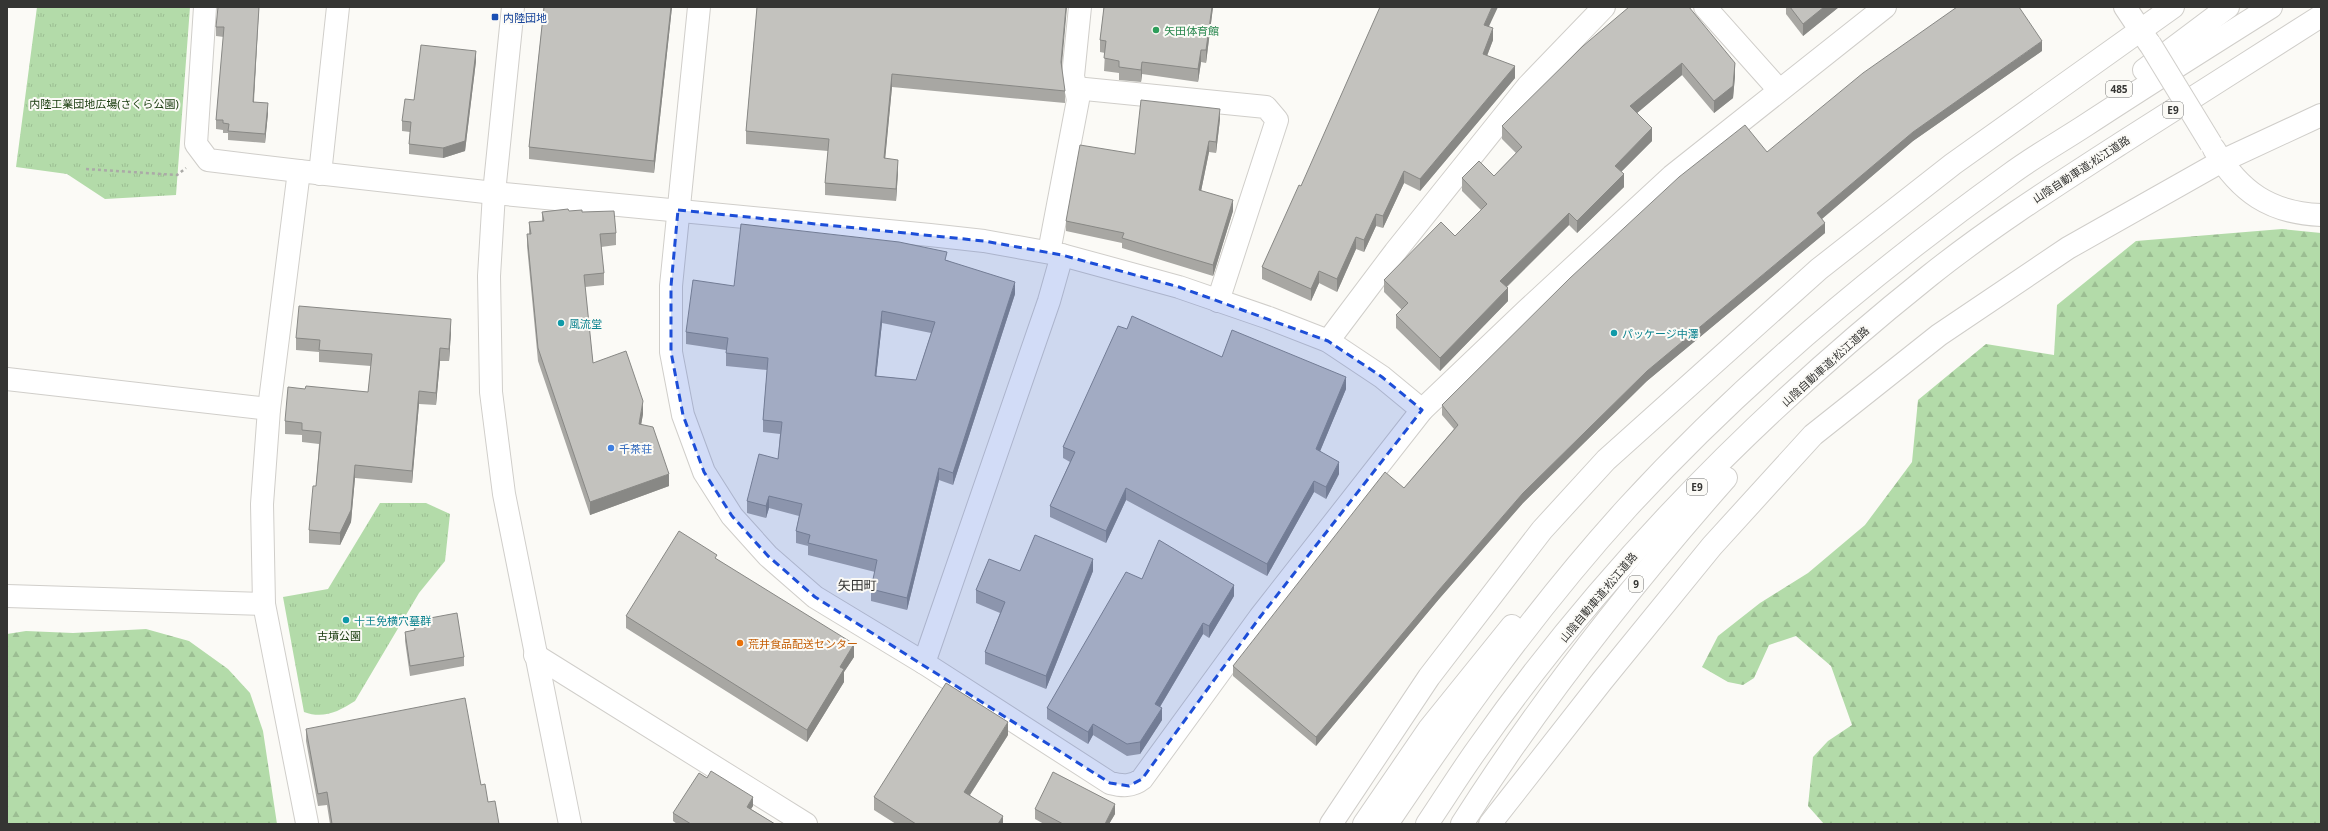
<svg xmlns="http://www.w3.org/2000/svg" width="2328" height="831" font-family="'Noto Sans','Noto Sans JP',sans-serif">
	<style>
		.grass { fill: url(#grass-tufts) }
		.forest { fill: url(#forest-firs) }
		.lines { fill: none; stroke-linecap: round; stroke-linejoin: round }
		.minor-casing { stroke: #d0ceca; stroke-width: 24 }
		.highway-casing { stroke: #d0ceca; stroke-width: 24 }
		.path { stroke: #abaaa7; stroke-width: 2.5; stroke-dasharray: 3 3; stroke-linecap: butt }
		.minor { stroke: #fff; stroke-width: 22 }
		.highway { stroke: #fff; stroke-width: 22 }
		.minor-bridge-casing { stroke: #d0ceca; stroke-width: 24; stroke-linecap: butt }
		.minor-bridge { stroke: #fff; stroke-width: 22 }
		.wall { fill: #a8a7a3; fill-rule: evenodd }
		.shaded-wall { fill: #888885 }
		.building { fill: #c3c2be; stroke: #888885; fill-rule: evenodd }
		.marked { fill: #1d4ed8; fill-opacity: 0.2; stroke: #1d4ed8; stroke-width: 3; stroke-dasharray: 8 5; stroke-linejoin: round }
		.transit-dot { fill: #1a4fb4; stroke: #fbfaf6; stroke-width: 1.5 }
		.leisure-dot { fill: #2e9e5b; stroke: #fbfaf6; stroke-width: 1.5 }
		.culture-dot { fill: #0f9aa8; stroke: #fbfaf6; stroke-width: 1.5 }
		.shop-dot { fill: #3f7fe0; stroke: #fbfaf6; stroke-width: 1.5 }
		.food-dot { fill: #e8710a; stroke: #fbfaf6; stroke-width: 1.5 }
		.labels { text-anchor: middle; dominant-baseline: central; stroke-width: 4; stroke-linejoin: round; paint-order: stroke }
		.shield { fill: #fbfaf6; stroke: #70706e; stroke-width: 1 }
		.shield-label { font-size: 10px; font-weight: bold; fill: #353533 }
		.transit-label { font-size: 11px; fill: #164399; stroke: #fbfaf6; text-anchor: start }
		.leisure-label { font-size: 11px; fill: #27864d; stroke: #fbfaf6; text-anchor: start }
		.park-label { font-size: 11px; fill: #15380a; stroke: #fbfaf6 }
		.street-label { font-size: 11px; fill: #353533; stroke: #fbfaf6 }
		.culture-label { font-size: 11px; fill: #0d838f; stroke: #fbfaf6; text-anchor: start }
		.shop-label { font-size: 11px; fill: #366cbe; stroke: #fbfaf6; text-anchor: start }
		.food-label { font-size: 11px; fill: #c56008; stroke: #fbfaf6; text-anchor: start }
		.quarter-label { font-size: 13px; fill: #353533; stroke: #fbfaf6 }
	</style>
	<defs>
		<pattern id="grass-tufts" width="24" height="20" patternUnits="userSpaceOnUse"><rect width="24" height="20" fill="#b3dba9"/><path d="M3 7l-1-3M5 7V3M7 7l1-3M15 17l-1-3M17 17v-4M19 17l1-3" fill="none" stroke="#9bbd92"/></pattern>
		<pattern id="forest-firs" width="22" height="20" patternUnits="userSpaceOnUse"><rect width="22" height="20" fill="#b3dba9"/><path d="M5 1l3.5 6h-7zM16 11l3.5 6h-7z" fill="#9bbd92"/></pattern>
	</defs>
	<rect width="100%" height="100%" fill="#fbfaf6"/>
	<g class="grass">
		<polygon points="37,7 190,7 176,195 105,199 67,174 16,167"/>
		<path d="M380 503H426L450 514 445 561 419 593 355 701C338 712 323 719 304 712L283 597 328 589Z"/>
	</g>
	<g class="forest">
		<polygon points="2282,229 2321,233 2321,824 1824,824 1808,806 1813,757 1828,741 1852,725 1831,666 1796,636 1769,645 1754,678 1743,685 1728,682 1702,667 1718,636 1760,603 1808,573 1865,525 1912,462 1918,400 1986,344 2054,355 2057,305 2136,241"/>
		<polygon points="146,629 189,641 228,669 250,693 263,731 277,824 7,824 7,634 26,631 73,633"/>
	</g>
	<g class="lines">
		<g class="minor-casing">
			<g id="minor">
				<polyline points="205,7 196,144 208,160 299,171"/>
				<polyline points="513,7 494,193 489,276 491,392 504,494 570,824"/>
				<path d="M699 7 671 286V352L683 415 704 472 732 516 768 556 815 597 924 663 1110 783C1122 786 1132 787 1142 779L1260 617 1422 410 1527 310 1672 176 1885 7"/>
				<polyline points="1705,7 1779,90"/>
				<polyline points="2125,7 2149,43"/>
				<polyline points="1075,88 1266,107 1277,120 1218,301"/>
				<path d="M2214 149C2240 192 2270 213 2321 215"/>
				<polyline points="320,174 338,7"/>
				<polyline points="1049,252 1078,100 1073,76 1080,7"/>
				<polyline points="1328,341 1395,252 1528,86 1604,7"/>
				<polyline points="7,379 269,409"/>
				<polyline points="7,596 264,604"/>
				<polyline points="535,655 806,824"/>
				<polyline points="924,663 1049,301 1062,255"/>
				<polyline points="307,823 264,604 262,504 269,409 299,171 494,193 930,235 984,241 1062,255 1179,287 1269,318 1328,341 1382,377 1422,410"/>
				<polyline points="1331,824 1429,677 1542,530 1606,460 1819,269 1953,164 2173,7"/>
				<polyline points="1490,824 1602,681 1712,546 1813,435 1939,335 2068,248 2222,161 2321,115"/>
			</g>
		</g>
		<g class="highway-casing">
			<g id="highway">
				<polyline points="2144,70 2228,7"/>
				<polyline points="1364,824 1429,729 1512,626"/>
				<path d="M1387 824C1460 715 1538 606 1627 508 1740 385 1873 273 2009 175 2033 157 2060 142 2086 125 2147 85 2209 46 2271 7"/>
				<path d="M1427 824C1444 799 1460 773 1478 748 1603 570 1760 411 1929 276 1989 228 2055 186 2120 144 2187 101 2254 59 2321 16"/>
				<path d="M1462 824C1540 701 1630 587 1726 478"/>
			</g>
		</g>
		<polyline class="path" points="86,169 177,175 186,168"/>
		<use href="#minor" class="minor"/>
		<use href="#highway" class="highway"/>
		<g class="minor-bridge-casing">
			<polyline id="minor-bridge" points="2150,44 2211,144"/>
		</g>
		<use href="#minor-bridge" class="minor-bridge"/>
	</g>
	<g class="wall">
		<polygon points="259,7 254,102 268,113 265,143 228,140 228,133 223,133 223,130 216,129 216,120 224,37 216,36 216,27"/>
		<polygon points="544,7 672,7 654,173 529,159 529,147"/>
		<polygon points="757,7 1061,68 1065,91 1065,103 892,87 885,158 898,172 896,201 825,195 825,183 828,151 746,144 746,131"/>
		<polygon points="1104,7 1213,7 1206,63 1201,62 1198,82 1142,74 1141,82 1119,80 1119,73 1104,71 1105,53 1100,52 1100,40"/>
		<polygon points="1629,7 1735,76 1733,98 1714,113 1682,75 1637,113 1652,141 1621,172 1624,187 1577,233 1569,225 1507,287 1508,301 1440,371 1396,328 1396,315 1402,310 1384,292 1384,280 1455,236 1481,210 1462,191 1462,178 1494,176 1516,153 1502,139 1502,126"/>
		<polygon points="1786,7 1839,7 1803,36 1786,14"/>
		<polygon points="1489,26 1493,40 1487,56 1515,78 1420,191 1404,183 1383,228 1376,226 1364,252 1356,249 1337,292 1319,283 1311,301 1262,279 1262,267 1301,186"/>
		<polygon points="2042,51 1913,141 1822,219 1825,233 1647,381 1523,503 1439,599 1316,746 1233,676 1233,666 1404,488 1454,429 1442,415 1442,405 1767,152"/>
		<polygon points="476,61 465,151 443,158 409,154 409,144 410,132 402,131 402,121 414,100"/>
		<polygon points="1220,119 1216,153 1209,152 1201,191 1233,211 1213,276 1122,248 1122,243 1066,231 1066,221 1135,154"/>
		<polygon points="569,211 582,212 616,233 616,245 601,247 604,273 604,285 585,287 593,363 643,414 641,425 669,486 590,515 538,361 527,246 527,234 529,234 529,222 542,221 542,212"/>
		<path d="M947 260 1015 294 953 485 939 480 907 610 871 601V589L875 572 808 555V546L796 543V531L799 516 769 508 766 518 747 513V501L778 459 780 434 763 432V420L767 370 726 366V350L686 344V332L734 286ZM882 323 931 333 916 380 876 376Z"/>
		<polygon points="1127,329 1222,357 1346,389 1320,451 1339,474 1326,499 1314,492 1267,576 1126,500 1106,543 1050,517 1050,506 1070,462 1063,458 1063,447"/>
		<polygon points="451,332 449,361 440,361 436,405 419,404 412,483 355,478 351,522 340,545 309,543 309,530 316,486 319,444 302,442 302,435 285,434 285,421 305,389 368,392 371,366 319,362 319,352 296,350 296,338"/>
		<polygon points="717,559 854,657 844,672 844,682 807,742 626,628 626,616"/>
		<polygon points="1020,571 1093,571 1046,689 985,664 985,652 1000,613 976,603 976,590"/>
		<polygon points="1142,579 1234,596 1209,638 1203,634 1160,707 1162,720 1140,754 1127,756 1093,735 1088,744 1047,719 1047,708"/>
		<polygon points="414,621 464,657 464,666 410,676 405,641 405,632 414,630"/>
		<polygon points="306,729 481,785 488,802 499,824 330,824 327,805 318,806 306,741"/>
		<polygon points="1008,735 970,795 1003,824 896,824 874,810 874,797"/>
		<polygon points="753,806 751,809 775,824 677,824 673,821 673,813"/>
		<polygon points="1035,809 1115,814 1109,824 1044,824 1035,819"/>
	</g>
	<g class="shaded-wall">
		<polygon points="259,7 253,112 253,102"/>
		<polygon points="671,7 672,7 654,173 654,161"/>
		<polygon points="1066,7 1067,7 1061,75 1061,62"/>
		<polygon points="1212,7 1213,7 1206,63 1206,50"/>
		<polygon points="1492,7 1498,7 1484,37 1484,25"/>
		<polygon points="1824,7 1839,7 1803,36 1803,24"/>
		<polygon points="1493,28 1493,40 1483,66 1483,54"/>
		<polygon points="2042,41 2042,51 1913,141 1817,223 1817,213 1913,132"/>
		<polygon points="1201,50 1201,62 1198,82 1198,69"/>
		<polygon points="476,51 476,61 465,151 443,158 443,148"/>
		<polygon points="1142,62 1142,74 1141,82 1141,70"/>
		<polygon points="1682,63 1682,75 1630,119 1630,106"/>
		<polygon points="1735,63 1735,76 1733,98 1714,113 1714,101"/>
		<polygon points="1515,66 1515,78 1420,191 1420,179"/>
		<polygon points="892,74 892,87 884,171 884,158"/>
		<polygon points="268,103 268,113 265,143 265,134"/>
		<polygon points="1220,109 1220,119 1216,153 1216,142"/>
		<polygon points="1652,128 1652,141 1615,178 1615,166"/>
		<polygon points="1209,141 1209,152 1199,201 1199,190"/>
		<polygon points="898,160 898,172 896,201 896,189"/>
		<polygon points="1404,171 1404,183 1383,228 1383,216"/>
		<polygon points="1624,174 1624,187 1577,233 1577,221"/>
		<polygon points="1233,200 1233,211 1213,276 1213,265"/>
		<polygon points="1569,213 1569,225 1500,293 1500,281"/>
		<polygon points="1376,214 1376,226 1364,252 1364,240"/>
		<polygon points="1825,223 1825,233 1647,381 1523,503 1439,599 1316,746 1316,737 1439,590 1523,493 1647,371"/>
		<polygon points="1356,237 1356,249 1337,292 1337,279"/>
		<polygon points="1319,271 1319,283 1311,301 1311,289"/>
		<polygon points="1015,282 1015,294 953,485 953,473"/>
		<polygon points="1508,288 1508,301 1440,371 1440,358"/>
		<polygon points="882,311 882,323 875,388 875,376"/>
		<polygon points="451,319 451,332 449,361 449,349"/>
		<polygon points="440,348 440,361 436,405 436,393"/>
		<polygon points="1346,377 1346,389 1316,461 1316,449"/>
		<polygon points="419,391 419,404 412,483 412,471"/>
		<polygon points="643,401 643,414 639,436 639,424"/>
		<polygon points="1339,462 1339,474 1326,499 1326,487"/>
		<polygon points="355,465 355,478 351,522 340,545 340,533"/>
		<polygon points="939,468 939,480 907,610 907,598"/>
		<polygon points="669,474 669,486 590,515 590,502"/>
		<polygon points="1314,481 1314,492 1267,576 1267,564"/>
		<polygon points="1126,488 1126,500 1106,543 1106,531"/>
		<polygon points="769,496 769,508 766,518 766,506"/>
		<polygon points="1093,559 1093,571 1046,689 1046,676"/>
		<polygon points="1234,585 1234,596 1209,638 1209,626"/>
		<polygon points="1203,623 1203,634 1155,715 1155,704"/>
		<polygon points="854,644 854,657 844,672 844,682 807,742 807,730 840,667"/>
		<polygon points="1162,708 1162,720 1140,754 1140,742"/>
		<polygon points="1008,722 1008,735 964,804 964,792"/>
		<polygon points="1093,724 1093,735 1088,744 1088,732"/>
		<polygon points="753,797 753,806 747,815 747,807"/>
		<polygon points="1115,804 1115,814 1109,824 1105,824"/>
		<polygon points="1003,816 1003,824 998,824"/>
	</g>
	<g class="building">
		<polygon points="218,7 259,7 253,102 268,103 265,134 228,131 229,124 223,123 223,120 216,120 224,27 216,27"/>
		<polygon points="544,7 671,7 654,161 529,147"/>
		<polygon points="757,7 1066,7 1061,62 1065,91 892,74 884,158 898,160 896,189 825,183 829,139 746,131"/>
		<polygon points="1104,7 1212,7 1206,50 1201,50 1198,69 1142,62 1141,70 1119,67 1119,61 1104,58 1106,41 1100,40"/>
		<polygon points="1380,7 1492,7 1484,25 1493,28 1483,54 1515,66 1420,179 1404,171 1383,216 1376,214 1364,240 1356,237 1337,279 1319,271 1311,289 1262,267 1299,185 1301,186"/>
		<polygon points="1629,7 1689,7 1735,63 1733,86 1714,101 1682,63 1630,106 1652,128 1615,166 1624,174 1577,221 1569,213 1500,281 1508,288 1440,358 1396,315 1408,303 1384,280 1441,222 1455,236 1487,204 1462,178 1479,161 1494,176 1522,147 1502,126 1583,46"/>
		<polygon points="1790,7 1824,7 1803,24"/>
		<polygon points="1957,7 2019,7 2042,41 1913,132 1817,213 1825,223 1647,371 1523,493 1439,590 1316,737 1233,666 1385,472 1404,488 1458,425 1442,405 1570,278 1679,177 1745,125 1767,152 1863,73"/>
		<polygon points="421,45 476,51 465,141 443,148 409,144 411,122 402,121 405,99 414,100"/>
		<polygon points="1141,100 1220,109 1216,142 1209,141 1199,190 1233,200 1213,265 1122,238 1124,233 1066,221 1080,145 1135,154"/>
		<polygon points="568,209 569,211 582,210 582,212 614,211 616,233 600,234 604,273 584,275 593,363 626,351 643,401 639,424 653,427 669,474 590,502 538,348 527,234 531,234 529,222 544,221 542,212"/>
		<path d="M741 224 899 242 947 252 945 260 1015 282 953 473 939 468 907 598 871 589 877 560 808 543 810 535 796 531 802 504 769 496 766 506 747 501 759 454 778 459 782 422 763 420 768 358 726 353 728 338 686 332 693 280 734 286ZM882 311 935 322 916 380 875 376Z"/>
		<polygon points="299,306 451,319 449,349 440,348 436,393 419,391 412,471 355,465 351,510 340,533 309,530 313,486 316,486 321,432 302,430 302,423 285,421 288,387 305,389 306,386 368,392 372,354 319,350 320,340 296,338"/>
		<polygon points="1132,316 1222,357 1232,330 1346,377 1316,449 1339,462 1326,487 1314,481 1267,564 1126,488 1106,531 1050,506 1075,452 1063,447 1118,326 1127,329"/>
		<polygon points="679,531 717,555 715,558 854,644 840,667 844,669 807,730 626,616"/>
		<polygon points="1035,535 1093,559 1046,676 985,652 1005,602 976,590 989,559 1020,571"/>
		<polygon points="1159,540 1234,585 1209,626 1203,623 1155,704 1162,708 1140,742 1127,744 1093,724 1088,732 1047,708 1126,572 1142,579"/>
		<polygon points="457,613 464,657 410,666 405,632 415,630 414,621"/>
		<polygon points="946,683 1008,722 964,792 1003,816 998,824 916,824 874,797"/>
		<polygon points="465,698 481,785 485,784 488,802 495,801 499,824 332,824 327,792 318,794 306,729"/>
		<polygon points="711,771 753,797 747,807 775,824 691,824 673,813 699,773 707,778"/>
		<polygon points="1053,772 1115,804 1105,824 1063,824 1035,809"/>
	</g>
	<path class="marked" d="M678 210 984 241 1062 255 1179 287 1328 341 1382 377 1422 410 1260 617 1142 779 1129 786 1110 783 815 597 768 556 732 516 704 472 683 415 671 352V286Z"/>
	<rect class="transit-dot" x="491" y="13" width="8" height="8" rx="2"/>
	<circle class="leisure-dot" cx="1156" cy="30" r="4"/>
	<g class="culture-dot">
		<circle cx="561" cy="323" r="4"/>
		<circle cx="1614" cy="333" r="4"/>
		<circle cx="346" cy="620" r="4"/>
	</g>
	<circle class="shop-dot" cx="611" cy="448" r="4"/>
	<circle class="food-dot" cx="740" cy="643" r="4"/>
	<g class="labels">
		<g class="shield">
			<rect x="2106" y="81" width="26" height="16" rx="3"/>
			<rect x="2163" y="102" width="20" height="16" rx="3"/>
			<rect x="1687" y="479" width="20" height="16" rx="3"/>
			<rect x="1629" y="576" width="14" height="16" rx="3"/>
		</g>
		<g class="shield-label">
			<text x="2119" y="89">485</text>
			<text x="2173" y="110">E9</text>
			<text x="1697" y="487">E9</text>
			<text x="1636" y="584">9</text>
		</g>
		<g class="transit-label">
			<text x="503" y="17">内陸団地</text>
		</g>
		<g class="leisure-label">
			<text x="1164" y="30">矢田体育館</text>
		</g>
		<g class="park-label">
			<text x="104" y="103">内陸工業団地広場(さくら公園)</text>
			<text x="339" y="635">古墳公園</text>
		</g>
		<g class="street-label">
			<text transform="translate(2081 169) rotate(-33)">山陰自動車道;松江道路</text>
			<text transform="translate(1825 366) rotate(-42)">山陰自動車道;松江道路</text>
			<text transform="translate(1598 597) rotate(-50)">山陰自動車道;松江道路</text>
		</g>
		<g class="culture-label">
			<text x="569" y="323">風流堂</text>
			<text x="1622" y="333">パッケージ中澤</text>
			<text x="354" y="620">十王免横穴墓群</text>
		</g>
		<g class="shop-label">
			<text x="619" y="448">千茶荘</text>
		</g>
		<g class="food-label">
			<text x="748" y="643">荒井食品配送センター</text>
		</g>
		<g class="quarter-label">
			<text x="857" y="585">矢田町</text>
		</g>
	</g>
	<rect width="2328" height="831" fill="none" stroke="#353533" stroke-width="16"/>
</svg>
